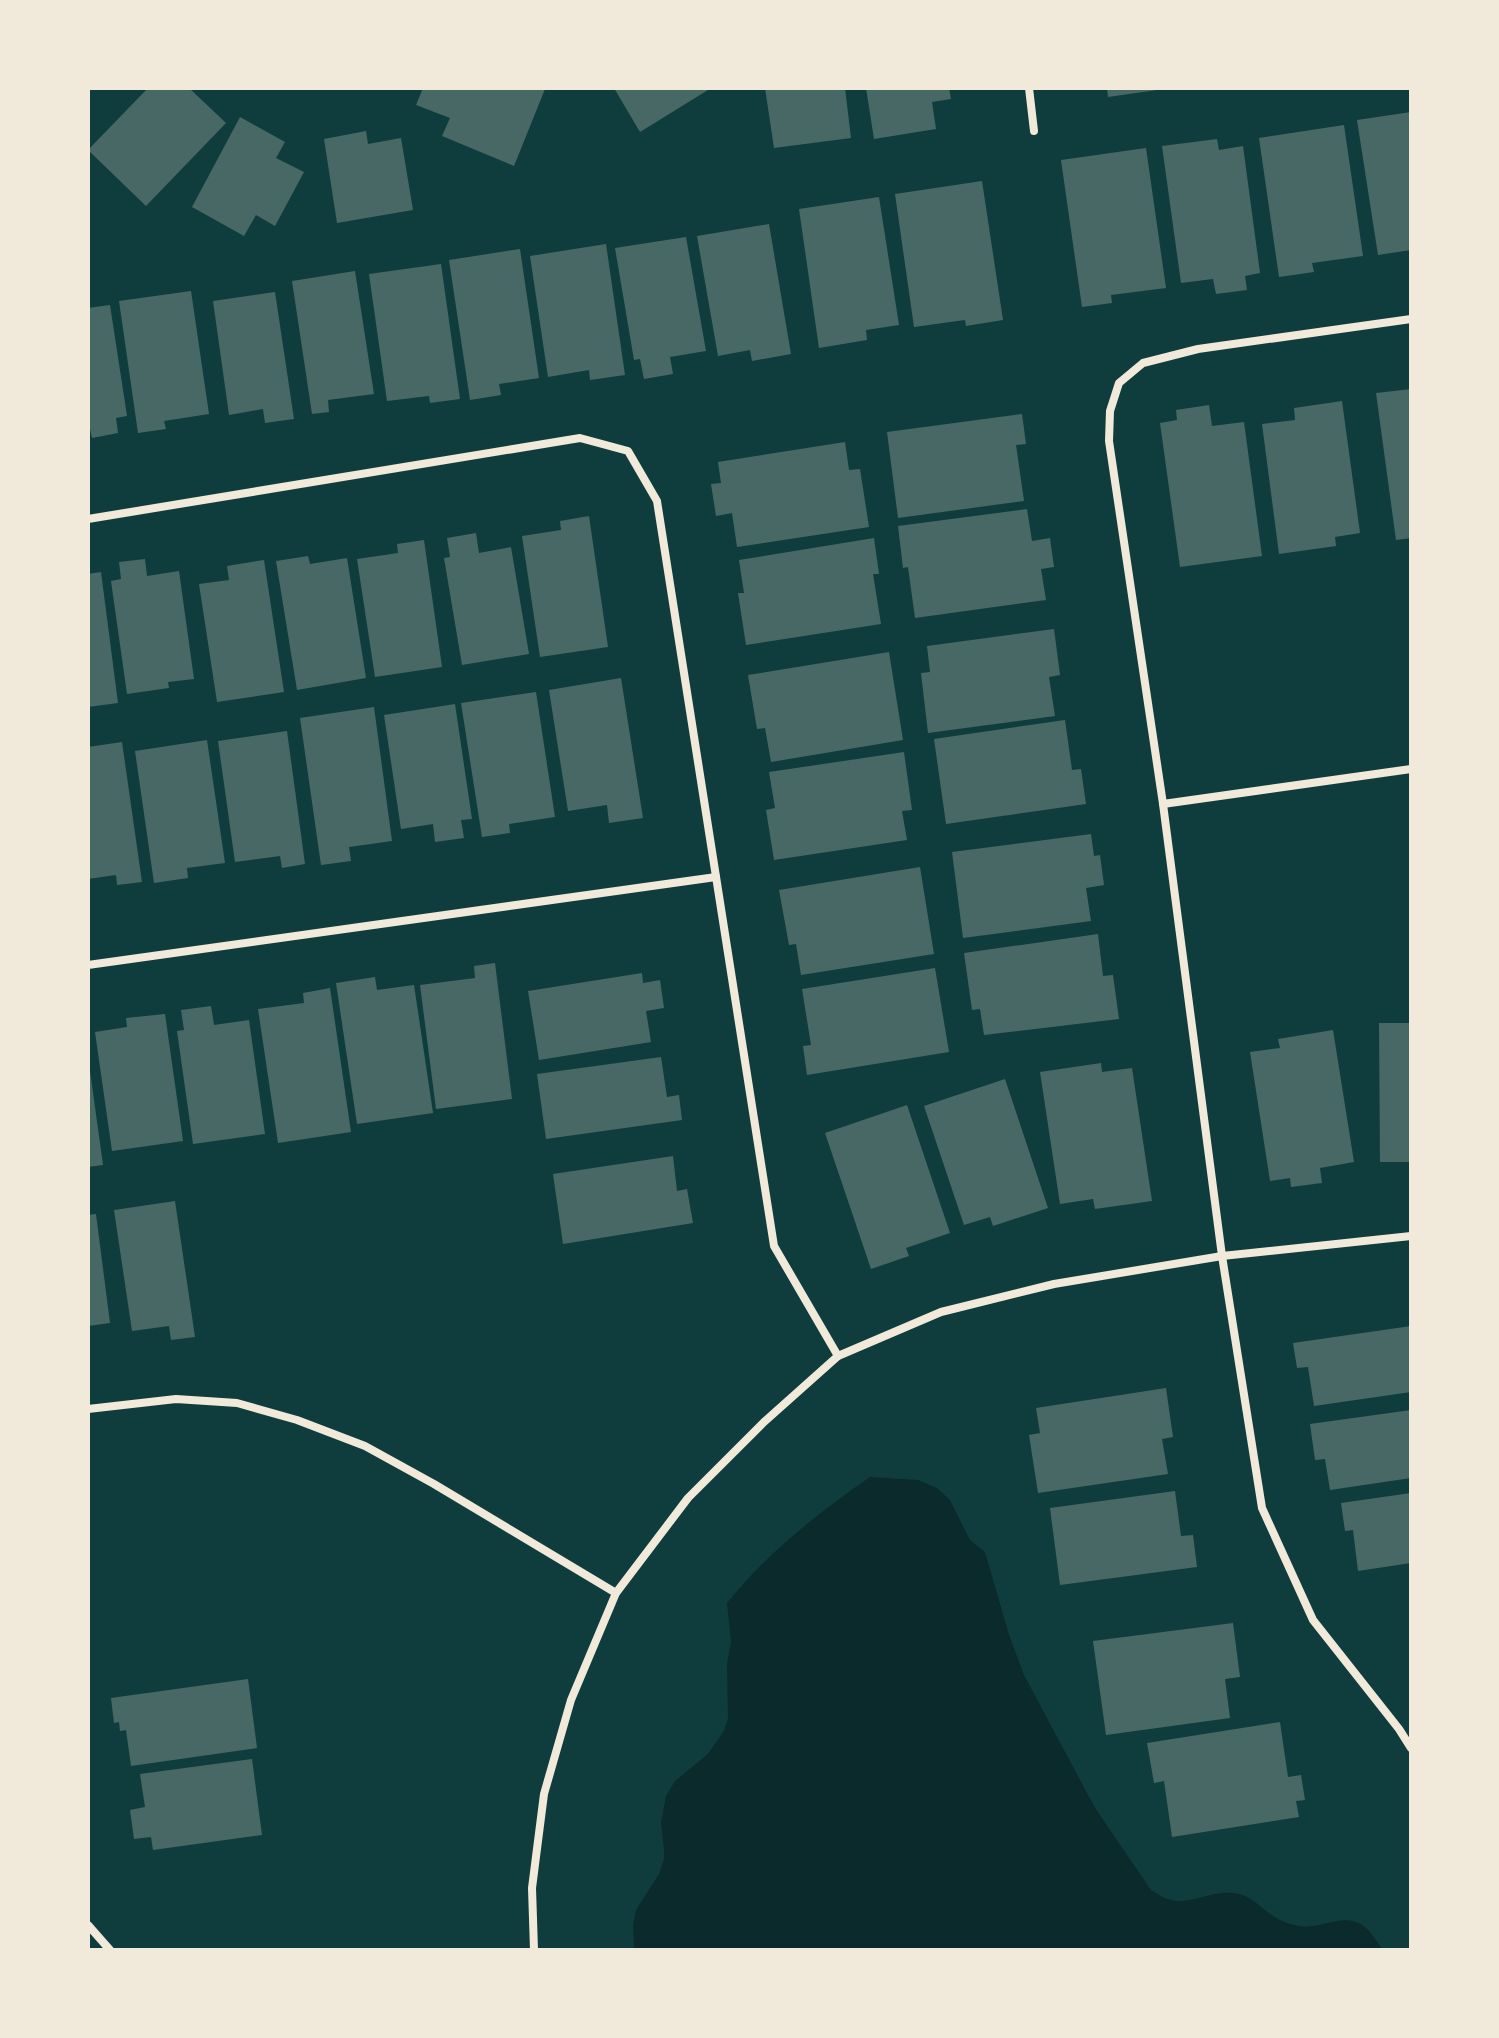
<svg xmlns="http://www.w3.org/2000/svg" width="1499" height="2038" font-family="'Varela Round',sans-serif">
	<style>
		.water { fill: #0a2a2b }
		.building { fill: #486865 }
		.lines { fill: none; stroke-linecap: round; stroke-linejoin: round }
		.minor { stroke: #f1e9da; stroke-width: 8 }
	</style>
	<rect width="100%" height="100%" fill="#0f3d3e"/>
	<path class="water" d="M870 1477 918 1480 937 1488 950 1500 970 1540 985 1552 1009 1635 1024 1675 1041 1707 1095 1808 1151 1890C1185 1914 1199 1891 1233 1893 1251 1894 1261 1909 1275 1917 1282 1922 1290 1924 1298 1926 1317 1930 1340 1914 1359 1923 1369 1928 1376 1941 1383 1950H634L633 1926 636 1910 659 1874 664 1859V1849L661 1823 666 1796 675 1781 708 1754 724 1731 728 1718 727 1664 731 1642 727 1603C767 1553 818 1513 870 1477Z"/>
	<g class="building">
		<polygon points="148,88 189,88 226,123 146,206 88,150"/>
		<polygon points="423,88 543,88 545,89 514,166 442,136 450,118 416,105"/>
		<polygon points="614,88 706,88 708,90 640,132"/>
		<polygon points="765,88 845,88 851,138 774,148"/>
		<polygon points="866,88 949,88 951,99 932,102 936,129 874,139"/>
		<polygon points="1107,88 1157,88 1157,90 1108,97"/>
		<polygon points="1411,112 1411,250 1378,255 1357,120"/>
		<polygon points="240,117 285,142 276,158 304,172 275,226 256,215 244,236 192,207"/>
		<polygon points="1344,125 1363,256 1312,263 1314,272 1279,277 1259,138"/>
		<polygon points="366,131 368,144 401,138 413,210 337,223 324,139"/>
		<polygon points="1217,139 1219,150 1243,146 1260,273 1245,276 1247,290 1216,294 1213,279 1181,283 1162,146"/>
		<polygon points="1146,148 1166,288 1111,295 1112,303 1082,307 1061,160"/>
		<polygon points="982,181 1003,320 966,326 965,320 914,327 895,194"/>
		<polygon points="879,197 899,325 866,330 867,340 819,348 799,209"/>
		<polygon points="769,224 791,354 752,361 750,350 718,356 697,236"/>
		<polygon points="686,237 706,351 670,357 673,374 644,379 640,359 634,360 615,248"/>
		<polygon points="606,244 625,375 590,380 589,370 548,377 530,256"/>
		<polygon points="520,249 539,378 499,384 501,395 470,400 449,260"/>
		<polygon points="441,264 460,399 430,403 429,396 387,401 369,274"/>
		<polygon points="355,271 374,394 328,400 329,412 312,414 292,281"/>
		<polygon points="191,291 209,414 164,421 166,429 138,433 119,301"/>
		<polygon points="275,292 294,419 265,423 263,409 229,415 213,301"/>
		<polygon points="110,305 127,416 116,418 118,433 92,438 88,420 88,308"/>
		<polygon points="1411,389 1411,538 1396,540 1376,393"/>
		<polygon points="1342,401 1360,533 1335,537 1336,546 1279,554 1262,424 1295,420 1294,408"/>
		<polygon points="1209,405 1212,426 1244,422 1262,556 1180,567 1160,423 1177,420 1176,410"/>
		<polygon points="1022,414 1026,444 1016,445 1024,501 898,518 887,432"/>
		<polygon points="845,442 849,470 860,469 869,527 737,547 732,513 716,516 711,484 721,483 718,462"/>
		<polygon points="1027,509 1032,541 1050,538 1054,567 1041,569 1046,600 915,618 908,567 903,568 898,526"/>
		<polygon points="589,516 608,647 540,657 522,536 561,530 560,521"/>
		<polygon points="476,533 479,553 511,547 529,654 462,665 444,558 450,557 447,538"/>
		<polygon points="874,538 879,574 873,574 881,624 746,645 738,593 744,593 739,560"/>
		<polygon points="424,540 442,667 375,677 357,559 398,553 397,544"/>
		<polygon points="308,556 310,564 347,558 366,678 297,690 276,561"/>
		<polygon points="145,559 147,576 179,571 194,679 168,682 169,688 127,694 111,581 121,579 119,562"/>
		<polygon points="264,560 284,692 217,702 199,584 229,580 227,566"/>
		<polygon points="101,572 118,703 88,707 88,574"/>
		<polygon points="1054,629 1060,675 1049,677 1055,716 928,733 921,673 930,672 927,646"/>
		<polygon points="889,652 903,740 771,762 765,728 757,729 748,675"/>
		<polygon points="621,678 643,818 609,823 607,805 568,811 549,690"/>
		<polygon points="536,692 555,817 509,824 510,833 482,837 461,703"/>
		<polygon points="455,704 472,819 461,820 464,838 435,842 433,824 401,829 384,715"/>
		<polygon points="374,707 392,841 349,847 351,861 321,865 300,718"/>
		<polygon points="1065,720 1072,770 1081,769 1086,804 946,824 934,739"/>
		<polygon points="287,731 305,864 282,868 280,856 235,862 218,741"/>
		<polygon points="207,740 225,863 187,868 188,878 154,883 135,751"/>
		<polygon points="122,742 142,882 117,885 116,875 88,879 88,747"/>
		<polygon points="904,752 912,810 902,811 907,840 774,860 766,810 775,808 769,772"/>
		<polygon points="1091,834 1094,856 1100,855 1104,885 1086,888 1091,921 963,938 952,852"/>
		<polygon points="920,867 934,954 801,975 796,944 789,945 779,890"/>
		<polygon points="1098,934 1103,976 1113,975 1119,1019 984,1035 980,1009 972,1010 964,953"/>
		<polygon points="495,963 512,1099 436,1109 420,985 475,978 474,966"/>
		<polygon points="935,968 949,1052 807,1075 803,1046 811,1045 802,989"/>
		<polygon points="642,973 643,983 660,980 664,1008 646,1011 651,1042 539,1060 528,991"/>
		<polygon points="375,977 377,990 414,985 433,1113 357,1124 336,983"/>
		<polygon points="330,988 351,1132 278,1143 258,1009 304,1003 303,993"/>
		<polygon points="211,1006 214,1025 249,1020 265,1134 193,1144 177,1031 184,1030 181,1010"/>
		<polygon points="165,1014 183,1141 112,1151 95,1032 127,1027 126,1018"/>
		<polygon points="1379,1023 1411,1023 1411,1162 1380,1162"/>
		<polygon points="1333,1030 1354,1162 1320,1168 1322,1183 1291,1187 1290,1178 1270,1181 1250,1052 1280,1048 1278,1039"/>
		<polygon points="661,1057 667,1097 679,1095 682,1120 546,1139 537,1074"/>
		<polygon points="1101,1063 1102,1072 1132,1068 1152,1201 1095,1209 1093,1199 1060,1204 1040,1072"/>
		<polygon points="88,1071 90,1071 103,1165 88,1167"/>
		<polygon points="1005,1079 1048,1208 993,1226 990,1217 964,1225 924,1106"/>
		<polygon points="907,1105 950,1233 906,1248 909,1256 871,1269 825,1133"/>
		<polygon points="673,1156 677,1191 687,1189 693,1223 563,1244 553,1174"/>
		<polygon points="175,1201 195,1337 171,1340 169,1326 132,1331 114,1210"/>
		<polygon points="96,1214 110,1323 88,1326 88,1215"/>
		<polygon points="1411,1326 1411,1392 1314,1406 1308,1367 1297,1368 1293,1343"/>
		<polygon points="1166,1388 1173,1437 1162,1439 1168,1474 1038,1493 1029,1435 1040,1433 1036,1408"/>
		<polygon points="1411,1410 1411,1478 1330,1490 1325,1459 1315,1460 1310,1424"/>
		<polygon points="1175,1491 1181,1536 1193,1535 1197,1567 1060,1585 1050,1508"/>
		<polygon points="1411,1493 1411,1563 1358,1571 1353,1530 1345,1531 1341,1503"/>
		<polygon points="1233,1623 1240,1677 1225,1679 1230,1718 1106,1735 1093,1641"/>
		<polygon points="248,1679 257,1748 131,1766 126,1730 120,1731 119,1722 114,1723 111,1698"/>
		<polygon points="1280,1722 1288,1777 1301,1775 1305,1800 1296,1801 1299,1817 1172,1837 1164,1781 1154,1783 1147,1743"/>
		<polygon points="252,1759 262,1835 153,1850 151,1837 134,1839 130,1810 145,1807 140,1774"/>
	</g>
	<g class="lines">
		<g class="minor">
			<polyline points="1029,88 1034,131"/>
			<polyline points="1411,319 1198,349 1143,363 1119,383 1110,411 1109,441 1163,804 1222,1256 1262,1508 1313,1620 1399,1729 1411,1748"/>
			<polyline points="88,519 580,438 628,451 657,501 774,1246 838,1356"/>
			<polyline points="1163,804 1411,769"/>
			<polyline points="88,965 716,877"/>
			<polyline points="88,1409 176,1399 237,1403 297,1420 365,1446 434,1484 616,1593"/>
			<polyline points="88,1925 110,1950"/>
			<polyline points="534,1950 532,1888 544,1794 571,1700 616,1593 688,1498 764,1422 838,1356 941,1312 1054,1284 1222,1256 1411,1236"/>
		</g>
	</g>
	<rect width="1499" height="2038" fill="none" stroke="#f1e9da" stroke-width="180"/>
</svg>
